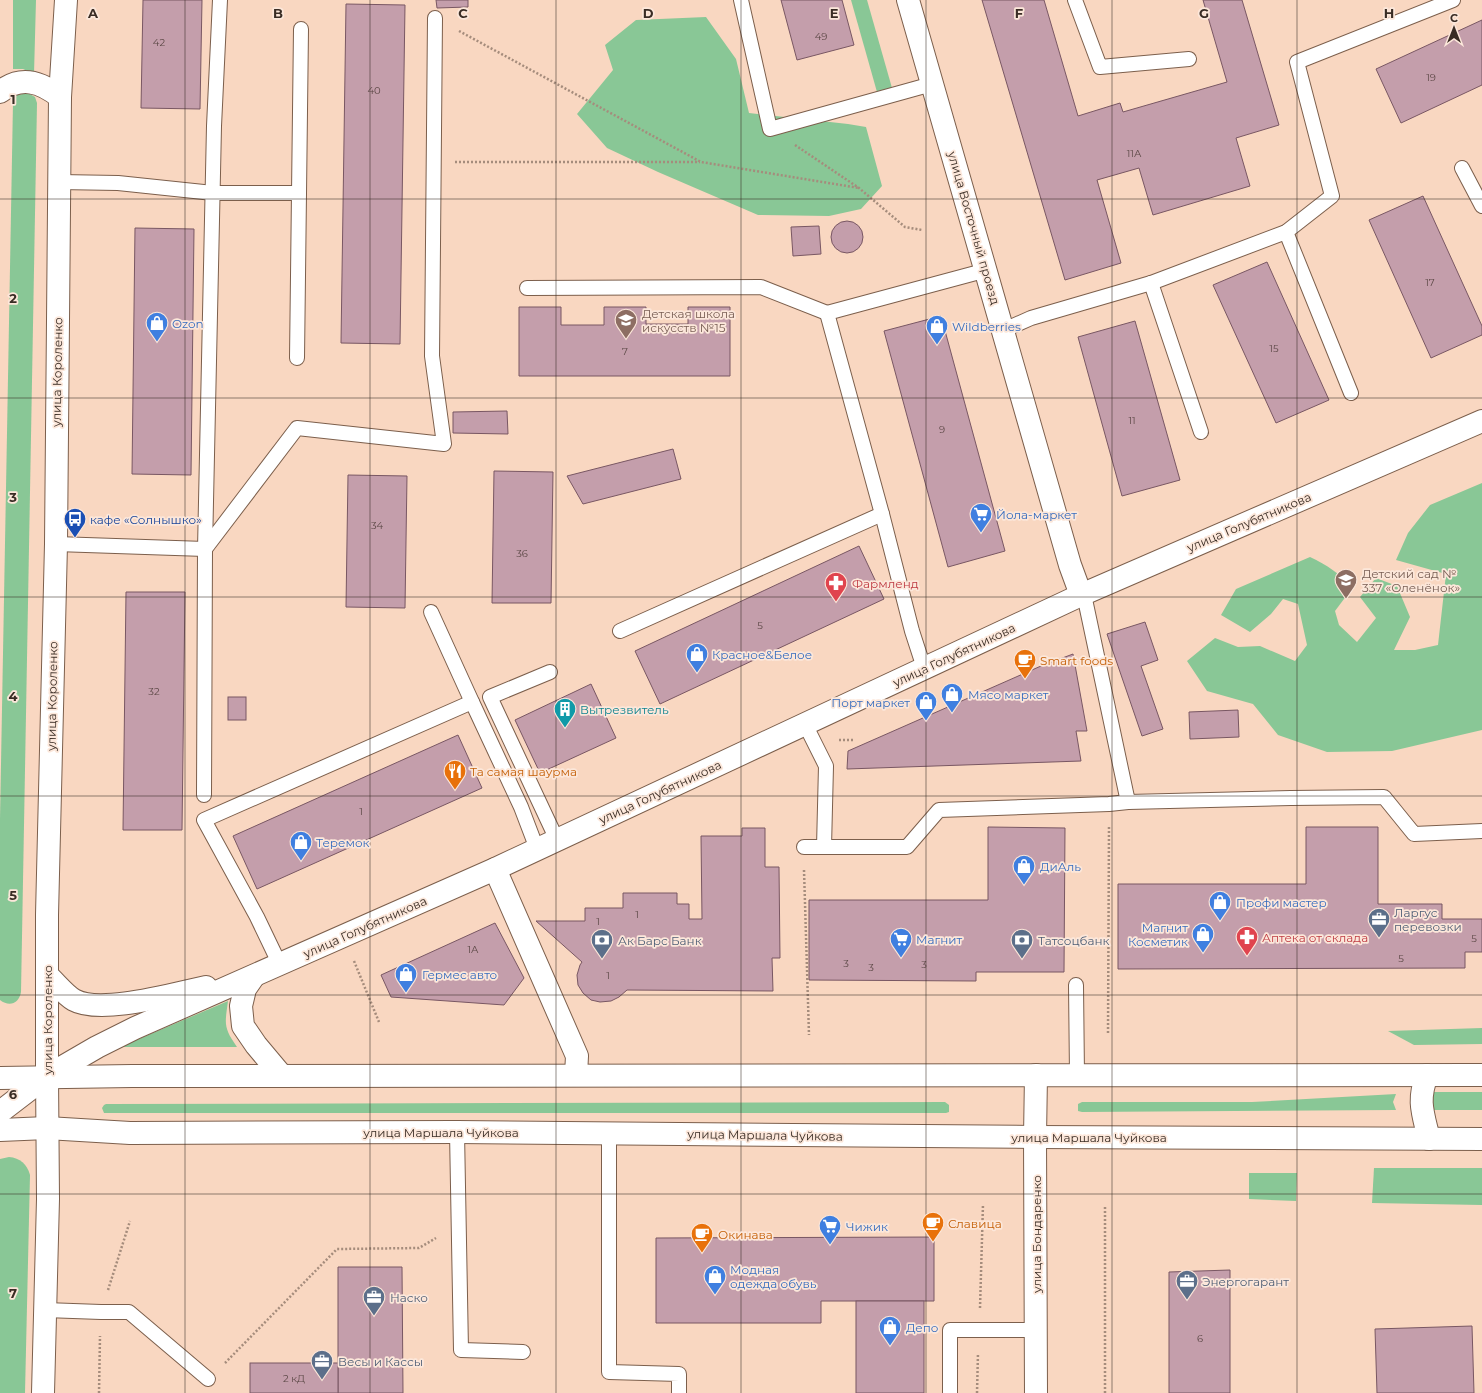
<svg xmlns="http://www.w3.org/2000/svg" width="1482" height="1393" font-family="Montserrat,sans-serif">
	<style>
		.green { fill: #89c796 }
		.building { fill: #c49eab; stroke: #795763 }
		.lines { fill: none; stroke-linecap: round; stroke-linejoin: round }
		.service-casing { stroke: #7c5f4c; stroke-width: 16 }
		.minor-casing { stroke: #7c5f4c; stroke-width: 24 }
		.tertiary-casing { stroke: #7c5f4c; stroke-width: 24 }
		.secondary-casing { stroke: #7c5f4c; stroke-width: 24 }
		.path { stroke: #a58c7c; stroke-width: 2.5; stroke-dasharray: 2 2; stroke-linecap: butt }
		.service { stroke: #fff; stroke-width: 14 }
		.minor { stroke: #fff; stroke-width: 22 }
		.tertiary { stroke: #fff; stroke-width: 22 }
		.secondary { stroke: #fff; stroke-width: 22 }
		.grid { fill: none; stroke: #392c24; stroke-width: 1; stroke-opacity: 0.55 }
		.labels { text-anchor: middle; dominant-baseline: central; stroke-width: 3.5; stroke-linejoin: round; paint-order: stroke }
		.number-label { font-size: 10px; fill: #5c4846 }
		.street-label { font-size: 12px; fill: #392c24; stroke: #fce7da }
		.education-label { font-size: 12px; fill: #785e54; stroke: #fce7da; text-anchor: start }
		.shop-label { font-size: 12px; fill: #366cbe; stroke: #fce7da; text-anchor: start }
		.transit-label { font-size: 12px; fill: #164399; stroke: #fce7da; text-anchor: start }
		.health-label { font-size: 12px; fill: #be3a42; stroke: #fce7da; text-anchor: start }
		.food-label { font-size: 12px; fill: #c56008; stroke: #fce7da; text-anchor: start }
		.culture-label { font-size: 12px; fill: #0d838f; stroke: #fce7da; text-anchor: start }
		.service-label { font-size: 12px; fill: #4e5e75; stroke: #fce7da; text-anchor: start }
		.grid-label { font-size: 13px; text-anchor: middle; font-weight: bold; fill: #392c24; stroke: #fce7da; stroke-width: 3.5; stroke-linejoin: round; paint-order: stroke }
	</style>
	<rect width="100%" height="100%" fill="#f9d7c1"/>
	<g class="green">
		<polygon points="13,0 36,0 34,74 23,69 13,69"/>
		<polygon points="851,0 867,0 892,88 877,92"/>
		<polygon points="706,17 736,59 749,113 848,124 866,127 882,186 861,209 829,216 758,215 658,172 607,148 577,114 613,70 605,45 636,20"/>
		<path d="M28 93 35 97 37 103 21 992C19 1004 9 1007 0 1000V819L13 102 17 95Z"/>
		<path d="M1482 483V730L1392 751 1327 752 1278 735 1253 704 1207 691 1187 661 1215 638 1238 647 1260 646 1295 661 1307 645 1298 604 1283 599 1271 614 1250 632 1221 615 1236 589 1310 557C1327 565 1340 574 1353 587L1335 611 1339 625 1357 642 1376 618 1360 597 1376 578 1397 586 1410 617 1394 650H1415L1438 645 1446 574 1396 560 1408 533 1430 505Z"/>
		<path d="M228 1001C225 1024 223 1027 237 1047H120Z"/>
		<polygon points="1482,1028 1482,1044 1414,1045 1388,1031"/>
		<rect x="1432" y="1092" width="50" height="18"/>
		<polygon points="1396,1094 1393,1102 1396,1110 1082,1112 1078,1111 1078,1104 1082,1102 1252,1102"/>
		<polygon points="945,1102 949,1105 949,1112 946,1113 104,1113 102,1108 104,1105 106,1104"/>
		<path d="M9 1157C20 1158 27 1164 30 1175L25 1393H0V1159Z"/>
		<polygon points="1374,1168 1482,1168 1482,1205 1372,1203"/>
		<polygon points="1249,1173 1297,1173 1296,1201 1249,1199"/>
	</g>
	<g class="building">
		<polygon points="143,0 202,0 200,109 141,108"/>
		<polygon points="436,0 468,0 468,7 437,8"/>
		<polygon points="781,0 842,0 854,45 797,60"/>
		<polygon points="982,0 1044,0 1078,116 1120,103 1123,112 1227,82 1203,0 1242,0 1279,125 1236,138 1250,186 1153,215 1139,168 1097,180 1121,263 1065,280"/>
		<polygon points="346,4 405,5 400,344 341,343"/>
		<polygon points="1482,20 1482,85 1401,123 1376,69"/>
		<polygon points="1423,196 1482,326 1482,335 1431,358 1369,220"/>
		<circle cx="847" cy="237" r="16"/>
		<polygon points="819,226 821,254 793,256 791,227"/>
		<polygon points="135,228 194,229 191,475 132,474"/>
		<polygon points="1267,262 1329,400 1276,423 1213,285"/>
		<polygon points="519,307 561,307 561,325 604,325 604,307 646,307 646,324 688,324 688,307 730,307 730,376 519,376"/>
		<polygon points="941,316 1005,551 948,567 884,331"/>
		<polygon points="1135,321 1180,480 1122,496 1078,337"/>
		<polygon points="507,411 508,434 453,433 453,412"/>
		<polygon points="673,449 681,479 583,504 567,476"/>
		<polygon points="494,471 553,472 551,603 492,603"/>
		<polygon points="348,475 407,476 405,608 346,607"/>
		<polygon points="859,546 884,599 660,704 635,651"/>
		<polygon points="126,592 185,592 182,830 123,830"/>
		<polygon points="1145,622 1158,660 1141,666 1163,729 1142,736 1107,634"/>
		<polygon points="1073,654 1087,731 1076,731 1081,761 847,769 848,751 1041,666"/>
		<polygon points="591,684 616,738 540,773 515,720"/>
		<rect x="228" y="697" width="18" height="23"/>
		<polygon points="1238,710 1239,737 1190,739 1189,712"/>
		<polygon points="458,735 482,788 257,889 233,836"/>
		<polygon points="988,827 1065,828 1064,972 976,972 976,981 809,980 809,900 988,900"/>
		<polygon points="1306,827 1378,827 1378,904 1442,904 1442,919 1482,919 1482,952 1465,952 1465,968 1118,969 1118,884 1306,884"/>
		<polygon points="742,828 765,828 765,867 779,867 780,958 772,958 773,991 627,990 619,997 611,1001 600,1002 591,1000 583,993 578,985 577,975 580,965 582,962 536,921 585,921 585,908 623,908 623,893 677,893 677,904 689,904 689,919 702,919 701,836 742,836"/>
		<polygon points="495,923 524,978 504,1005 391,997 381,975"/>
		<polygon points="934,1237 934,1301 821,1301 821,1323 656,1323 656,1238"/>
		<polygon points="338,1267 402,1267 403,1393 338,1393"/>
		<polygon points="1230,1270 1230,1393 1169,1393 1169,1272"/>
		<rect x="856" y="1301" width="68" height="92"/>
		<polygon points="1472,1326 1474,1393 1377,1393 1375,1329"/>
		<rect x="250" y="1363" width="88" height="30"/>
	</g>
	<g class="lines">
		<g class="service-casing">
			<g id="service">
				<polyline points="741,0 770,129 932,84"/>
				<polyline points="1075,0 1100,67 1189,59"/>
				<polyline points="1462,168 1482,206"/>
				<polyline points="59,182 118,183 213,193 299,193"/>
				<polyline points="1286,232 1351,393"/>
				<polyline points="1151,283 1201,432"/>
				<polyline points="527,288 761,287 827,313"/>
				<polyline points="1004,330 1031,318 1151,283 1286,232 1332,196 1297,62 1453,0"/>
				<polyline points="297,358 301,29"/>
				<polyline points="56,544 205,549 297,428 444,444 432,356 435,18"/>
				<polyline points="1081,595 1086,604 1128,802 1291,798 1384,797 1414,834 1482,831"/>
				<polyline points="431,612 472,702"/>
				<polyline points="620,631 882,514"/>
				<polyline points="924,668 912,631 882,514 827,313 987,270"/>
				<polyline points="550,672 490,697 557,840"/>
				<polyline points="805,724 826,766 824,847"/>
				<polyline points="204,795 205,549 214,126 220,0"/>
				<polyline points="804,847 907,847 939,810 1109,804 1128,802"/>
				<polyline points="280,965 257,917 204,820 472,702 521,807 537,849"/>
				<polyline points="1076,985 1077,1075"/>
				<polyline points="457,1132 461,1350 523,1352"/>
				<polyline points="609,1133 609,1372 679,1374 679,1393"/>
				<polyline points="45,1310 101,1312 129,1312 208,1379"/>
				<polyline points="950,1393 950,1330 1036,1330"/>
			</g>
		</g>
		<g class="minor-casing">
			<polyline id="minor" points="908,0 1070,565 1081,595"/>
		</g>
		<g class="tertiary-casing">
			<g id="tertiary">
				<path d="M0 92C21 75 41 82 60 97"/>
				<polyline points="495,869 577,1056 576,1075"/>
				<path d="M47 975C55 982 65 995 74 1000 101 1015 176 993 206 987"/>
				<polyline points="254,976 245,989 241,1006 243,1026 256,1045 282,1076"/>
				<polyline points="47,1076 47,915 56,544 60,97 66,0"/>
				<polyline points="0,1112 47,1076 97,1047 135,1028 495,869 1081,595 1482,421"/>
				<polyline points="1035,1137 1036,1393"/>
			</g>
		</g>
		<g class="secondary-casing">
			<g id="secondary">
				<path d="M1427 1075C1417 1101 1423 1113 1429 1139"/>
				<polyline points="0,1078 132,1076 1482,1075"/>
				<polyline points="0,1130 47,1128 130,1133 457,1132 1035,1137 1482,1139"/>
				<polyline points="1035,1137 1036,1075"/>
				<polyline points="43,1393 48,1199 47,1076"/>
			</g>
		</g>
		<g class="path">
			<polyline points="459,31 701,162 859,188"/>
			<polyline points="795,145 859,188 905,227 922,230"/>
			<polyline points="455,162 700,162"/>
			<polyline points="839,740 853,740"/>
			<polyline points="804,870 809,1035"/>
			<polyline points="354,961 379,1022"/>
			<polyline points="1108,1033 1109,827"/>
			<polyline points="108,1290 130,1221"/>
			<polyline points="980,1308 983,1204"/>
			<polyline points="225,1363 337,1249 419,1248 436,1238"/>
			<polyline points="99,1393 100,1336"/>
			<polyline points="977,1393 978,1353"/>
			<polyline points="1105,1393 1105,1205"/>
		</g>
		<use href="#service" class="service"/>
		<use href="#minor" class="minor"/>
		<use href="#tertiary" class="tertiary"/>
		<use href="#secondary" class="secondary"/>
	</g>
	<path class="grid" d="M185 0V1393M370 0V1393M556 0V1393M741 0V1393M926 0V1393M1112 0V1393M1297 0V1393M0 199H1482M0 398H1482M0 597H1482M0 796H1482M0 995H1482M0 1194H1482"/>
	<defs>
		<g id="school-pin" transform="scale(1.15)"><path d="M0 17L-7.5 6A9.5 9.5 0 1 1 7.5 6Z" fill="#8d6e63" stroke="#fce7da"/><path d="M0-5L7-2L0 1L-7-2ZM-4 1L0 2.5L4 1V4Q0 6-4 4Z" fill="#fff"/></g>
		<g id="shop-pin" transform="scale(1.15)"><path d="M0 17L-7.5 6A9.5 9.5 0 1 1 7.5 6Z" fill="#3f7fe0" stroke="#fce7da"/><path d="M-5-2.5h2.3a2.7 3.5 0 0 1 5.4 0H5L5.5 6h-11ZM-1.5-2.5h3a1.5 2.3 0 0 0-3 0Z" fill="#fff"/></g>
		<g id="supermarket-pin" transform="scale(1.15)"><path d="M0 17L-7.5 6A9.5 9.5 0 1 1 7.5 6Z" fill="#3f7fe0" stroke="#fce7da"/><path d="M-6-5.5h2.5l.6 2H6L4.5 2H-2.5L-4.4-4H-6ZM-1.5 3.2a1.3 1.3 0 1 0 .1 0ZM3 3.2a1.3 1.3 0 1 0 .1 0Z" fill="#fff"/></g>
		<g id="bus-pin" transform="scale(1.15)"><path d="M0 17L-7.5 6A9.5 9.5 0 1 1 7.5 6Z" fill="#1a4fb4" stroke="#fce7da"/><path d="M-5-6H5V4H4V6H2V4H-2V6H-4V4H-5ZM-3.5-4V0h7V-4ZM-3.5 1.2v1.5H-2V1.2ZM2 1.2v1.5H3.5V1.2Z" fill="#fff"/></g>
		<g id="pharmacy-pin" transform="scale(1.15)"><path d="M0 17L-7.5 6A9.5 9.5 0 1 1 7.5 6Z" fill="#e0444e" stroke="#fce7da"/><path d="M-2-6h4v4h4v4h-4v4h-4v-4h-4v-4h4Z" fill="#fff"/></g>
		<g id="cafe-pin" transform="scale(1.15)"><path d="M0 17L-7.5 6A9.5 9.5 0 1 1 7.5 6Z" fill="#e8710a" stroke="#fce7da"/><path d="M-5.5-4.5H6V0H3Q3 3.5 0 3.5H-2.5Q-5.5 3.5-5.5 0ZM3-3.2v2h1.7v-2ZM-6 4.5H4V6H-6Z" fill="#fff"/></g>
		<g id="building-pin" transform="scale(1.15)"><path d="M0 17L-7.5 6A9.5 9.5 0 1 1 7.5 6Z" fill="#0f9aa8" stroke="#fce7da"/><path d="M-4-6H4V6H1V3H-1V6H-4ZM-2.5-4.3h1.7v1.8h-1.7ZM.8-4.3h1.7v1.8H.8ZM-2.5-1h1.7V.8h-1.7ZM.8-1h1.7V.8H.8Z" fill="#fff"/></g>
		<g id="restaurant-pin" transform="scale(1.15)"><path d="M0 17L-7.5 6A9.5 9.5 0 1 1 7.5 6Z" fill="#e8710a" stroke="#fce7da"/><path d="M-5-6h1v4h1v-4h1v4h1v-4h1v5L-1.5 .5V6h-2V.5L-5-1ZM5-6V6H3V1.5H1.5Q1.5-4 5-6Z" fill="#fff"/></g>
		<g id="office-pin" transform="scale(1.15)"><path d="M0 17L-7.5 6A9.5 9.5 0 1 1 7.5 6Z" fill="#5c6f8a" stroke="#fce7da"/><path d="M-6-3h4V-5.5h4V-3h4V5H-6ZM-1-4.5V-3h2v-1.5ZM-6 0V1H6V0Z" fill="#fff"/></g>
		<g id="bank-pin" transform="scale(1.15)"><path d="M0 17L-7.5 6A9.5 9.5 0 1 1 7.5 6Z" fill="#5c6f8a" stroke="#fce7da"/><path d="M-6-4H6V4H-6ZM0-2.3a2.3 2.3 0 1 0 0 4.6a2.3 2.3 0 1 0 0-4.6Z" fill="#fff"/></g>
	</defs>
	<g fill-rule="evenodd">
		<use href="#school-pin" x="626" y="320"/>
		<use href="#shop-pin" x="157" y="323"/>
		<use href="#shop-pin" x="937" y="326"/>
		<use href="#supermarket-pin" x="981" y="514"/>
		<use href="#bus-pin" x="75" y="519"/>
		<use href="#school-pin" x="1346" y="580"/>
		<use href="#pharmacy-pin" x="836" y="583"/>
		<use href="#shop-pin" x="697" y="654"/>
		<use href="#cafe-pin" x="1025" y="660"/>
		<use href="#shop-pin" x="952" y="694"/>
		<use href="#shop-pin" x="926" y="702"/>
		<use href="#building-pin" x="565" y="709"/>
		<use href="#restaurant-pin" x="455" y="771"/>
		<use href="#shop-pin" x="301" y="842"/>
		<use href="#shop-pin" x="1024" y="866"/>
		<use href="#shop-pin" x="1220" y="902"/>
		<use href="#office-pin" x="1379" y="919"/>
		<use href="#shop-pin" x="1203" y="934"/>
		<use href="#pharmacy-pin" x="1247" y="937"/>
		<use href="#supermarket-pin" x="901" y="939"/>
		<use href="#bank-pin" x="602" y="940"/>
		<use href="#bank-pin" x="1022" y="940"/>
		<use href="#shop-pin" x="406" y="974"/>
		<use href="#cafe-pin" x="933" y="1223"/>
		<use href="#supermarket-pin" x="830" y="1226"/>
		<use href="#cafe-pin" x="702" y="1234"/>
		<use href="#shop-pin" x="715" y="1276"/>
		<use href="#office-pin" x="1187" y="1281"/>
		<use href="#office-pin" x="374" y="1297"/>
		<use href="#shop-pin" x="890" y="1327"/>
		<use href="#office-pin" x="322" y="1361"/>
	</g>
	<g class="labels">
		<g class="number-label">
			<text x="821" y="36">49</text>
			<text x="159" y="42">42</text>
			<text x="1431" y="77">19</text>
			<text x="374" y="90">40</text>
			<text x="1134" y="153">11А</text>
			<text x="1430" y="282">17</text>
			<text x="1274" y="348">15</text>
			<text x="625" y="351">7</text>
			<text x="1132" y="420">11</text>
			<text x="942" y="429">9</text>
			<text x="377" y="525">34</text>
			<text x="522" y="553">36</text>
			<text x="760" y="625">5</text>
			<text x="154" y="691">32</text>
			<text x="361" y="811">1</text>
			<text x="637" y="914">1</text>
			<text x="598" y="921">1</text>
			<text x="1474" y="938">5</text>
			<text x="473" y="949">1А</text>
			<text x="1401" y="958">5</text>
			<text x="846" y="963">3</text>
			<text x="924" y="964">3</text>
			<text x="871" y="967">3</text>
			<text x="608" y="975">1</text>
			<text x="1200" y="1338">6</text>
			<text x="294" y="1378">2 кД</text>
		</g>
		<g class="street-label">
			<text transform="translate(974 228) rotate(74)">улица Восточный проезд</text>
			<text transform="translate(57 372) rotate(-89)">улица Короленко</text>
			<text transform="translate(1249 522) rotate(-23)">улица Голубятникова</text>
			<text transform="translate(954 655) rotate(-25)">улица Голубятникова</text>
			<text transform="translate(52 696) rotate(-89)">улица Короленко</text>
			<text transform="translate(660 792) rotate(-25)">улица Голубятникова</text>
			<text transform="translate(365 927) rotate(-24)">улица Голубятникова</text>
			<text transform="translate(47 1020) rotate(-90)">улица Короленко</text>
			<text x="441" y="1132">улица Маршала Чуйкова</text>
			<text transform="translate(765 1135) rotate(1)">улица Маршала Чуйкова</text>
			<text x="1089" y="1137">улица Маршала Чуйкова</text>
			<text transform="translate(1036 1234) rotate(-90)">улица Бондаренко</text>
		</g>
		<g class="education-label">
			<text x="642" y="313">Детская школа<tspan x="642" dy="14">искусств №15</tspan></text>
			<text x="1362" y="573">Детский сад №<tspan x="1362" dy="14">337 «Оленёнок»</tspan></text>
		</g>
		<g class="shop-label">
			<text x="172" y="323">Ozon</text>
			<text x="952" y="326">Wildberries</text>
			<text x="996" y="514">Йола-маркет</text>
			<text x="712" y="654">Красное&amp;Белое</text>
			<text x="968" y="694">Мясо маркет</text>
			<text x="910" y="702" text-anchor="end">Порт маркет</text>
			<text x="316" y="842">Теремок</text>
			<text x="1040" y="866">ДиАль</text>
			<text x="1236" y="902">Профи мастер</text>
			<text x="1188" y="927" text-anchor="end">Магнит<tspan x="1188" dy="14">Косметик</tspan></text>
			<text x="916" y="939">Магнит</text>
			<text x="422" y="974">Гермес авто</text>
			<text x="846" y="1226">Чижик</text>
			<text x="730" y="1269">Модная<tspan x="730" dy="14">одежда обувь</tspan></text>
			<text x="906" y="1327">Депо</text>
		</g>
		<g class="transit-label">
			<text x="90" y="519">кафе «Солнышко»</text>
		</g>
		<g class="health-label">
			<text x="852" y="583">Фармленд</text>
			<text x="1262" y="937">Аптека от склада</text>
		</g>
		<g class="food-label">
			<text x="1040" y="660">Smart foods</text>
			<text x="470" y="771">Та самая шаурма</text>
			<text x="948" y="1223">Славица</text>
			<text x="718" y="1234">Окинава</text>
		</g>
		<g class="culture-label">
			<text x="580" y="709">Вытрезвитель</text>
		</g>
		<g class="service-label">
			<text x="1394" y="912">Ларгус<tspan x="1394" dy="14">перевозки</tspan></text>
			<text x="618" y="940">Ак Барс Банк</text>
			<text x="1038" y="940">Татсоцбанк</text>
			<text x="1202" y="1281">Энергогарант</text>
			<text x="390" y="1297">Наско</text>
			<text x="338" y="1361">Весы и Кассы</text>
		</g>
	</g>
	<g class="grid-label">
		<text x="93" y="18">A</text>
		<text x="278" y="18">B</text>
		<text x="463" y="18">C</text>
		<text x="648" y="18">D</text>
		<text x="834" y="18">E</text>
		<text x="1019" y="18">F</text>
		<text x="1204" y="18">G</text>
		<text x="1389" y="18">H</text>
		<text x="13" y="104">1</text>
		<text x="13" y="303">2</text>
		<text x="13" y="502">3</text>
		<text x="13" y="701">4</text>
		<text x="13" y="900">5</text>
		<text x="13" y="1099">6</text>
		<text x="13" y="1298">7</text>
	</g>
	<g transform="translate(1454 28)" stroke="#fce7da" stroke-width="3" paint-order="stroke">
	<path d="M0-3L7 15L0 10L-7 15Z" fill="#392c24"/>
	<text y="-6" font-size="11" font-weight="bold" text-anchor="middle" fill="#392c24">С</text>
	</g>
</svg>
